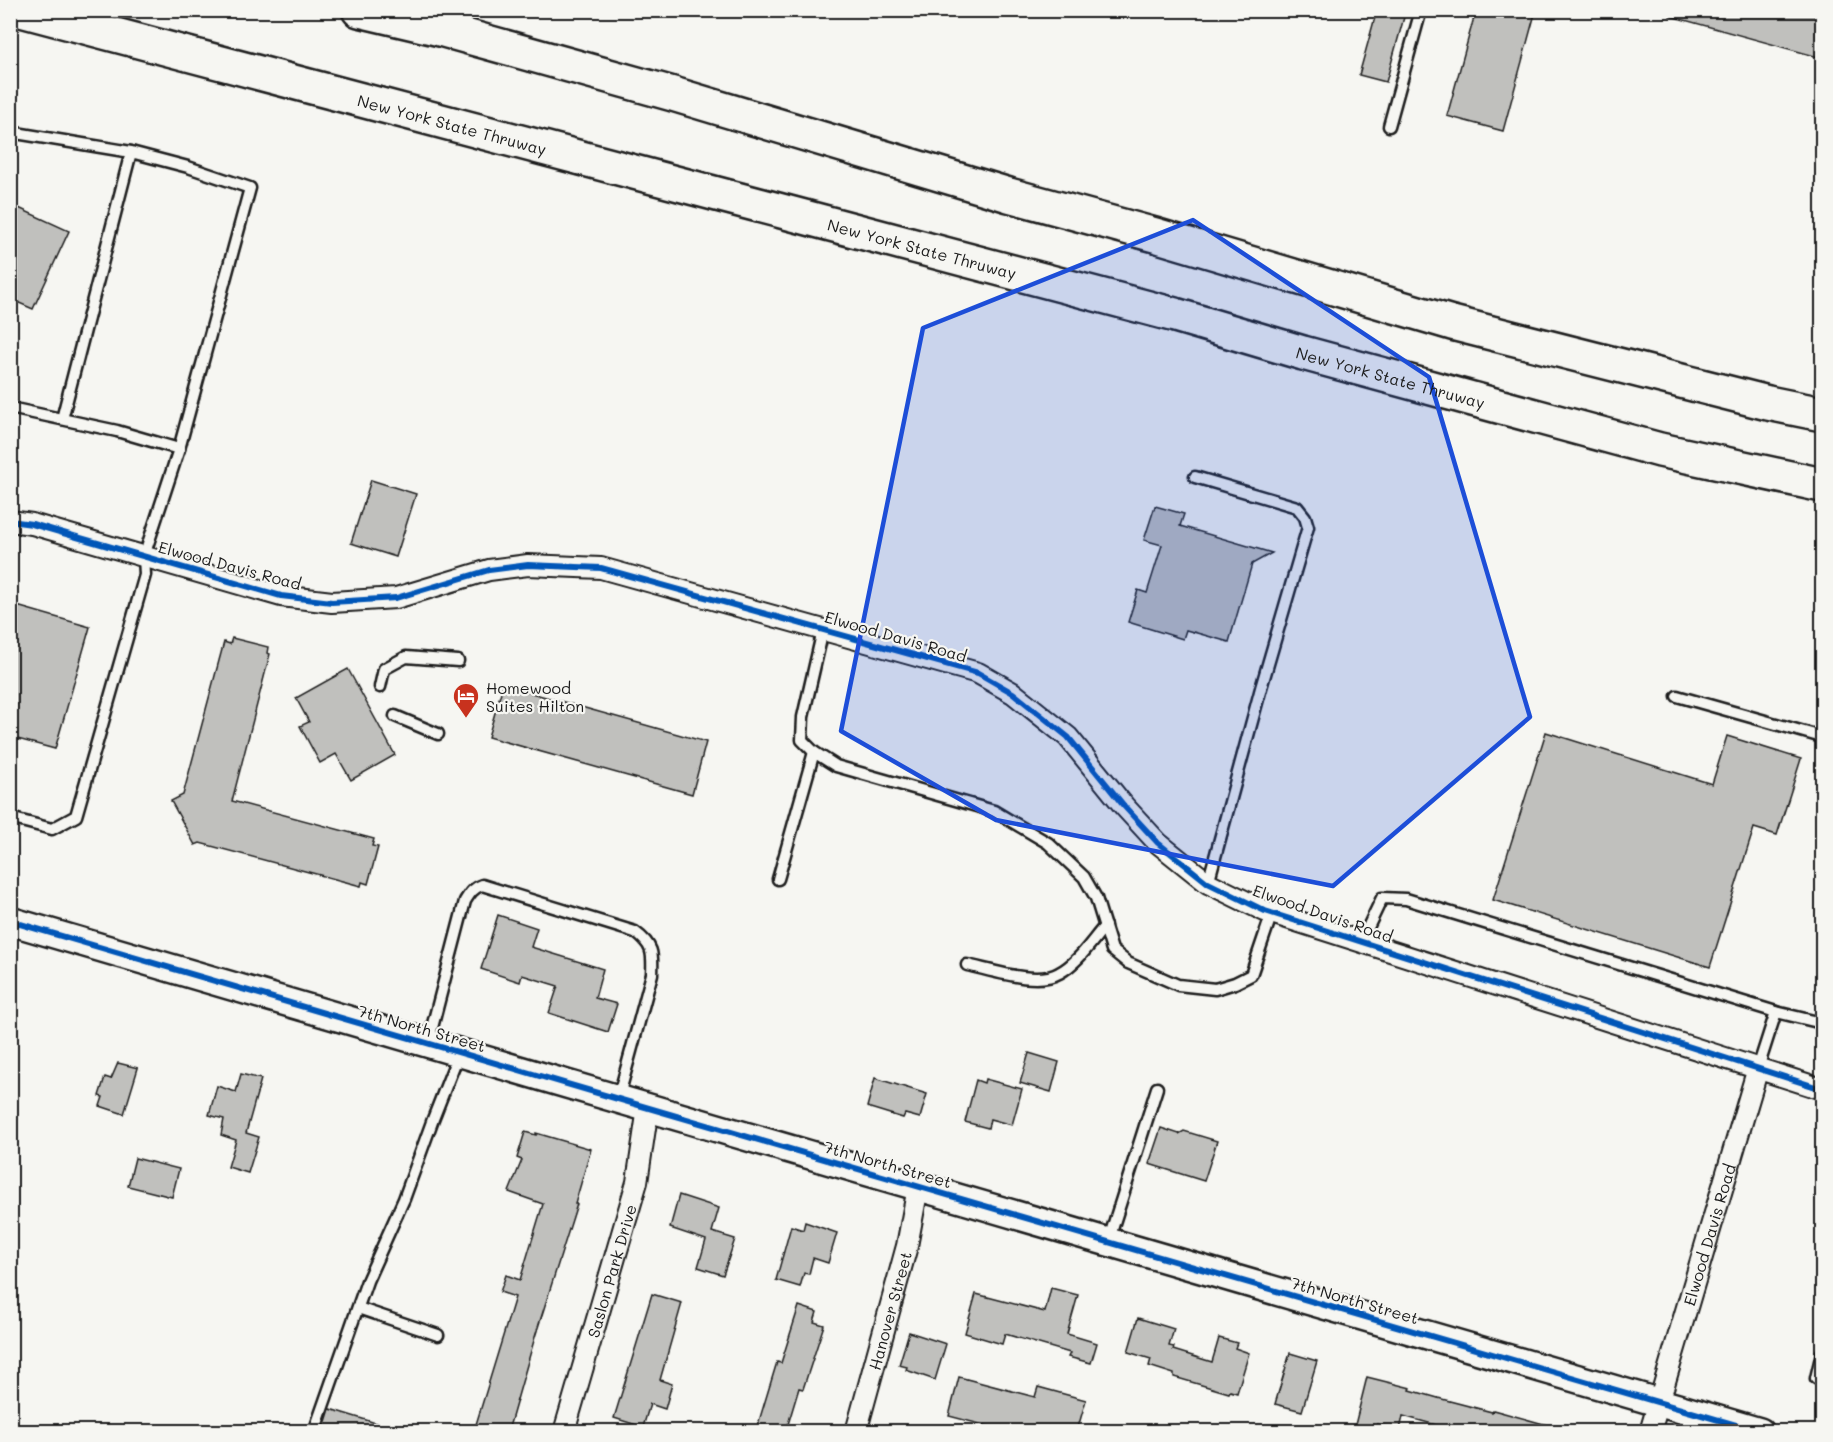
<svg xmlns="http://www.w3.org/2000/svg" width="1833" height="1442" font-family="Mali,sans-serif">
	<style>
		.building { fill: #c0c0bd; stroke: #1c1c1c; stroke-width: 1.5 }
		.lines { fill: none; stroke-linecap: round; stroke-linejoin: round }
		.lane-casing { stroke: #1c1c1c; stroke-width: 15 }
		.street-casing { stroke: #1c1c1c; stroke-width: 24 }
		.secondary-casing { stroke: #1c1c1c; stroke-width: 32 }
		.highway-casing { stroke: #1c1c1c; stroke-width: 38 }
		.lane { stroke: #f6f6f2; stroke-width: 10 }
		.street { stroke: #f6f6f2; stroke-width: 20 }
		.secondary { stroke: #f6f6f2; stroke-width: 27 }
		.highway { stroke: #f6f6f2; stroke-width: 33 }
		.cycleway-casing { stroke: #f6f6f2; stroke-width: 10 }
		.cycleway { stroke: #0057b8; stroke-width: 6 }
		.marked { fill: #1d4ed8; fill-opacity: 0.2; stroke: #1d4ed8; stroke-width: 4.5; stroke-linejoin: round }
		.labels { text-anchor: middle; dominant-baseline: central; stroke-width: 4.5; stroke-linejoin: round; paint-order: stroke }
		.street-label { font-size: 16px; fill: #1c1c1c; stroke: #f6f6f2 }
		.poi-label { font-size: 16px; fill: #1c1c1c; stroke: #f6f6f2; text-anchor: start }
	</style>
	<rect width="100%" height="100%" fill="#f6f6f2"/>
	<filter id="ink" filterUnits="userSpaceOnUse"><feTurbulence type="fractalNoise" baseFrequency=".0167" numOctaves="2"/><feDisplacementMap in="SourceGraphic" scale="12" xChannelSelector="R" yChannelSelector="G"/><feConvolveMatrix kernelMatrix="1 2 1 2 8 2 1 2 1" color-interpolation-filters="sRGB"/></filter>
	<g filter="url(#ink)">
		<g class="building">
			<polygon points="1377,10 1406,10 1386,82 1359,75"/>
			<polygon points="1476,10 1536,10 1503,131 1447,116"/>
			<polygon points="1670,10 1822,10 1822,58 1670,16"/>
			<polygon points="10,204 69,231 33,309 10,299"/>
			<polygon points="371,480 416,494 396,557 351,543"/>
			<polygon points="1155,506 1184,514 1180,526 1272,553 1252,564 1229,642 1186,630 1183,639 1128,622 1138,590 1147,593 1162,545 1144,540"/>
			<polygon points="10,604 90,627 55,749 10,737"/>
			<polygon points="232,638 268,647 267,653 270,654 232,801 374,839 372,846 378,847 368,884 362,882 361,886 200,843 195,845 171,801 183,795 224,642 230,644"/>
			<polygon points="348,669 395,755 351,780 336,754 320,763 300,726 309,722 296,698"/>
			<polygon points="503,685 706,742 692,794 488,737"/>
			<polygon points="1546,732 1712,784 1727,736 1801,759 1777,835 1754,828 1710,967 1493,900"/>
			<polygon points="498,915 537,928 531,947 603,969 595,998 617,1004 608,1032 549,1013 558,986 522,975 520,982 481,969"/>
			<polygon points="1029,1053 1059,1062 1051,1092 1020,1083"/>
			<polygon points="118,1063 138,1068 124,1114 100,1106 103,1097 99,1096 105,1077 111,1079"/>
			<polygon points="241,1074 261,1079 246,1133 259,1137 248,1173 228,1167 236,1140 221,1135 224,1119 209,1115 217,1086 236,1092"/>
			<polygon points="875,1078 927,1094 920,1118 905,1114 903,1118 867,1107"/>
			<polygon points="985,1079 1022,1089 1012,1125 990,1119 988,1128 965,1122 976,1080 984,1083"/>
			<polygon points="1161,1128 1179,1134 1184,1131 1217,1141 1204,1181 1149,1164"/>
			<polygon points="525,1132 536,1135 536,1133 591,1149 575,1204 577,1204 535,1337 508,1431 474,1431 515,1297 500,1292 506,1275 520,1280 543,1204 509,1192 522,1160 517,1158"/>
			<polygon points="135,1158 179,1169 172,1197 128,1186"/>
			<polygon points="679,1195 719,1208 712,1232 735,1239 723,1275 698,1267 706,1240 670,1228"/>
			<polygon points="805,1222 837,1233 828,1263 813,1258 809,1274 804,1273 800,1287 776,1280 791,1226 803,1230"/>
			<polygon points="1051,1288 1078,1295 1067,1334 1097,1343 1091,1363 1068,1357 1070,1353 1005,1334 1002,1344 965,1333 976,1294 1045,1312"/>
			<polygon points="652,1294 682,1303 660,1380 672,1384 665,1409 650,1404 643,1427 614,1418"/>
			<polygon points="799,1306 817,1312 814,1322 824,1325 803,1389 799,1388 786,1431 756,1431 777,1362 781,1363"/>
			<polygon points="1138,1318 1174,1329 1169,1346 1174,1347 1173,1350 1212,1362 1219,1338 1237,1343 1235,1348 1249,1353 1237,1393 1230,1391 1229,1393 1174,1377 1174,1374 1149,1366 1151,1359 1128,1352"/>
			<polygon points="909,1332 946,1344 935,1380 906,1370 907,1367 899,1365"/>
			<polygon points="1290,1353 1317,1361 1302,1411 1275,1404"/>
			<polygon points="959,1377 1035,1397 1038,1387 1086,1400 1077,1431 1007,1431 949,1416"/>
			<polygon points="1367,1377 1411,1388 1410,1390 1438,1398 1492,1412 1493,1410 1551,1426 1550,1431 1485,1431 1468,1426 1467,1431 1458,1431 1403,1416 1400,1430 1377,1424 1375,1431 1365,1431 1354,1429"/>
			<polygon points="330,1409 389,1427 388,1431 323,1431"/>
		</g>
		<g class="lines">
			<g class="lane-casing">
				<g id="lane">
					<polyline points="1389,126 1421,10"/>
					<polyline points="10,132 131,152"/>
					<polyline points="10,408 117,431 179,449 144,556 145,575 76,816 52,829 10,818"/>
					<polyline points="62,419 131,152 188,167 250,188 179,449"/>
					<polyline points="1195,477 1297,507 1305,517 1308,527 1261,688 1208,883"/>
					<polyline points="823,630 803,717 802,740 814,752 836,766 994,811 1048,843 1084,877 1096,898 1112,950 1128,963 1178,985 1215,989 1235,983 1251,975 1272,913"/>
					<polyline points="380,687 384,669 406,657 458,661"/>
					<polyline points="1677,696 1822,737"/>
					<polyline points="395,716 438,734"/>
					<polyline points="778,879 814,752"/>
					<polyline points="1361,942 1382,898 1406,899 1776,1012 1822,1023"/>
					<path d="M967 965C991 970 1037 986 1059 973 1078 963 1091 942 1105 926"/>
					<path d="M428 1043 465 901C470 893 473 888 482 885L635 932C653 945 653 953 652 974L618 1099"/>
					<polyline points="1758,1068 1776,1012"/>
					<polyline points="1108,1242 1157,1088"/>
					<polyline points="358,1308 438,1335"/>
					<polyline points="1822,1353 1816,1378 1822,1381"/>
					<polyline points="314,1432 367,1281 404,1199 433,1119 459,1053"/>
				</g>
			</g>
			<g class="street-casing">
				<g id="street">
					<polyline points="10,521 32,524 281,596 332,602 396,598 489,570 528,565 601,568 978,673 1013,693 1068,737 1124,806 1158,843 1208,883 1265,911 1822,1089"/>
					<path id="s1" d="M564 1432 637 1182 648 1108"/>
					<path id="s2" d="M856 1432 907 1246 918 1187"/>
					<path id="s3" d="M1650 1432 1758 1068"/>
				</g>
			</g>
			<g class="secondary-casing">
				<polyline id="secondary" points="10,921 618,1099 1760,1432"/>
			</g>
			<g class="highway-casing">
				<g id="highway">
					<path id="s4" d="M21 10 1175 315 1303 353 1660 450 1822 485"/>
					<polyline points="359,10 440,29 673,94 1009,195 1155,235 1452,323 1768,403 1822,414"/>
				</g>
			</g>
			<use href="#lane" class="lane"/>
			<use href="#street" class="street"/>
			<use href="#secondary" class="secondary"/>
			<use href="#highway" class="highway"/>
			<g class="cycleway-casing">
				<g id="cycleway">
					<polyline points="10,521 32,524 281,596 332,602 396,598 489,570 528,565 601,568 978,673 1013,693 1068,737 1124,806 1158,843 1208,883 1265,911 1822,1089"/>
					<polyline points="10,921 618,1099 1760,1432"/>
				</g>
			</g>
			<use href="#cycleway" class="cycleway"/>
		</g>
	</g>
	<path class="marked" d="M1193 220 1429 377 1530 717 1333 886 996 820 841 731 923 328Z"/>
	<defs>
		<g id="hotel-pin" transform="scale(1.35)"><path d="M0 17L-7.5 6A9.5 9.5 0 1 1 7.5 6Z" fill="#c8321e" stroke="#f6f6f2"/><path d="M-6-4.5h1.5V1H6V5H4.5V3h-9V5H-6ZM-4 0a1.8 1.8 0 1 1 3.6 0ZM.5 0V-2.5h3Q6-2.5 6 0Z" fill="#fff"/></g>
	</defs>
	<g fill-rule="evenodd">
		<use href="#hotel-pin" x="466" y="696"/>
	</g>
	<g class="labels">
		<g class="street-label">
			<text stroke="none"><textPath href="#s4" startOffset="446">New York State Thruway</textPath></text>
			<text stroke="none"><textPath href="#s4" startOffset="932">New York State Thruway</textPath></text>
			<text stroke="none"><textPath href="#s4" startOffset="1418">New York State Thruway</textPath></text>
			<text transform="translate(230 565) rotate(15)">Elwood Davis Road</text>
			<text transform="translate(896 636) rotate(16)">Elwood Davis Road</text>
			<text transform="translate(1323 913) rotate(19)">Elwood Davis Road</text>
			<text transform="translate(422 1028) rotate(16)">7th North Street</text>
			<text transform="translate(888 1164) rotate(16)">7th North Street</text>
			<text stroke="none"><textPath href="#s3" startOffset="206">Elwood Davis Road</textPath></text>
			<text stroke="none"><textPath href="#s1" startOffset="168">Saslon Park Drive</textPath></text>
			<text transform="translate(1355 1300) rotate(16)">7th North Street</text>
			<text stroke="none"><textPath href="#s2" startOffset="126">Hanover Street</textPath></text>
		</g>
		<g class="poi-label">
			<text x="486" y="687">Homewood<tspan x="486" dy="18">Suites Hilton</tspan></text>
		</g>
	</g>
	<rect width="1833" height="1442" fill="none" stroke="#f6f6f2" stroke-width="36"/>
	<rect x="18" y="18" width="1797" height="1406" fill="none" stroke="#1c1c1c" stroke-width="2" filter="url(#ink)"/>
</svg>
